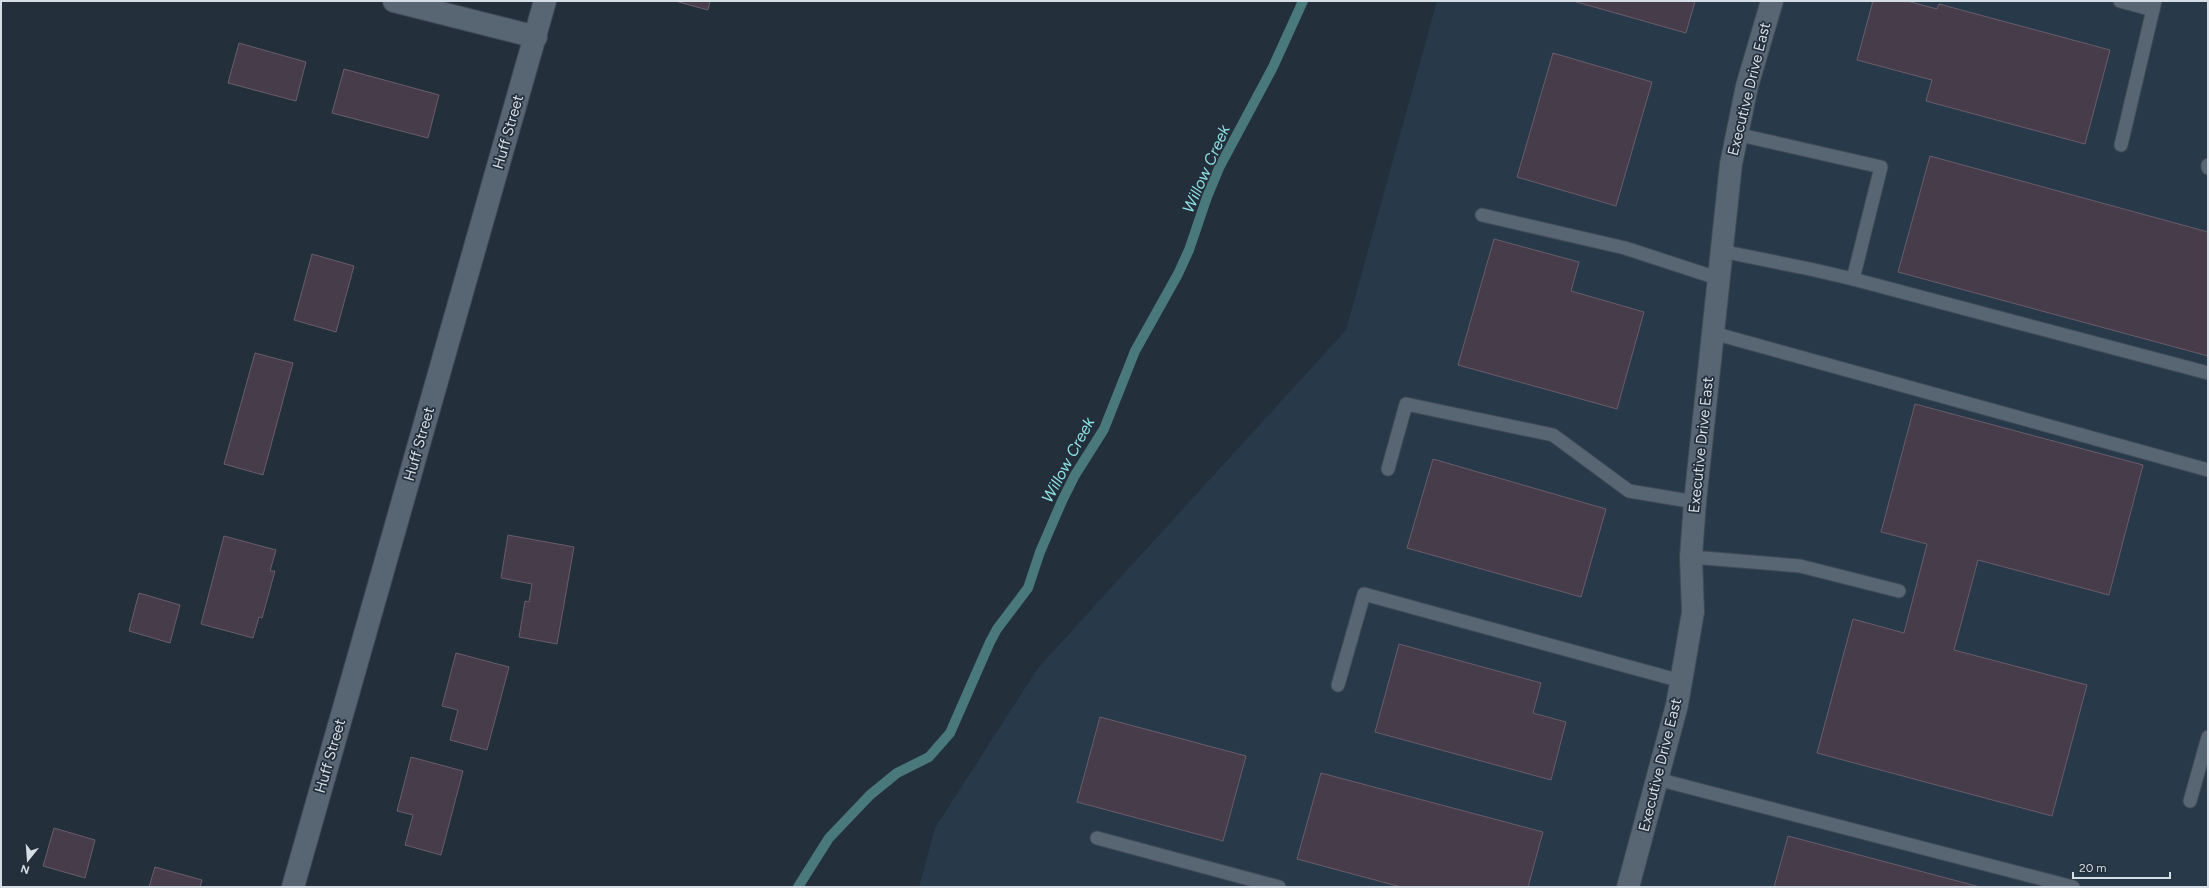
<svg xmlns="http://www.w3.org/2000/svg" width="2209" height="888" font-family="Figtree,sans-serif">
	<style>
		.built { fill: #28394a }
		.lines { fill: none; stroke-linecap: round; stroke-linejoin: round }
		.stream { stroke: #49797a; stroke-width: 10 }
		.building { fill: #473c49; stroke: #695d6b }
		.service-casing { stroke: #404a55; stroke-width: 15 }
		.minor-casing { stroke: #404a55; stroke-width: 24 }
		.service { stroke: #586573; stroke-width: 13 }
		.minor { stroke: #586573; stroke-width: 22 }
		.labels { text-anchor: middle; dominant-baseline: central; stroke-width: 3.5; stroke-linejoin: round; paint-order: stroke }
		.street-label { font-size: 15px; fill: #d5dde5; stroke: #232f3b }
		.water-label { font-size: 16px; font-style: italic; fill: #8de1e3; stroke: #232f3b }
	</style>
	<rect width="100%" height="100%" fill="#232f3b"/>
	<polygon class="built" points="1437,1 2208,1 2208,887 919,887 935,828 1038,668 1346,330"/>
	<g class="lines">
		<polyline class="stream" points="798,887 829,838 870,795 897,773 929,757 950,733 990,642 997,629 1028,588 1040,552 1062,501 1075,475 1104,429 1135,351 1178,274 1189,250 1207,197 1219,168 1273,67 1303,1"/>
	</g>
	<g class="building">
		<polygon points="675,1 710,1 708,10"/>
		<polygon points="1573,1 1695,1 1686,33"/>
		<polygon points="1873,1 1907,1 1937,9 1939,4 2110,50 2085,144 1926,101 1932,80 1857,60"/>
		<polygon points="239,43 306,62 296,101 228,83"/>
		<polygon points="1553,53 1652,82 1616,206 1517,177"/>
		<polygon points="344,69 439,95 428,138 332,113"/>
		<polygon points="1930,156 2208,232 2208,356 1898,272"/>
		<polygon points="1494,239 1579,262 1571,291 1644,312 1617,409 1458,365"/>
		<polygon points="312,254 354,266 336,332 294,320"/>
		<polygon points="255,353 293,363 263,475 224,464"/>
		<polygon points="1915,404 2143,465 2109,595 1978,560 1954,650 2087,685 2052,816 1817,753 1853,619 1904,633 1927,544 1881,532"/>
		<polygon points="1433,459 1606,509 1581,597 1407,548"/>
		<polygon points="508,535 574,547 557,644 519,637 525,601 529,602 532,584 501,578"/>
		<polygon points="224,536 276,550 270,571 275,571 262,618 259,617 253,638 201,624"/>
		<polygon points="139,593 180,605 170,643 129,631"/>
		<polygon points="1399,644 1541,683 1533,713 1566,722 1551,780 1375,732"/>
		<polygon points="456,653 509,667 487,750 450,740 458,710 442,706"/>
		<polygon points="1100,717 1246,756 1223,841 1077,802"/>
		<polygon points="411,757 463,771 441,855 405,845 413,815 397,811"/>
		<polygon points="1321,773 1543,832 1528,887 1401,887 1297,859"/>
		<polygon points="54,828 95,840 85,878 43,866"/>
		<polygon points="1788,836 1980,887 1774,887"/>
		<polygon points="155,867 202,880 200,887 149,887"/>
	</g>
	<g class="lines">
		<g class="service-casing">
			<g id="service">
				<polyline points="2120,1 2153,10"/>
				<polyline points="2121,145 2155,1"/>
				<polyline points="2208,165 2208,168"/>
				<polyline points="1482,215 1625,248 1717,278"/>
				<polyline points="1721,251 1810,269 1853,279 1881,167 1736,134"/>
				<polyline points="1853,279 2208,373"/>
				<polyline points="1713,333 2208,470"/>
				<polyline points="1388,469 1406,404 1553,435 1629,491 1695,502"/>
				<polyline points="1691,557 1800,566 1899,591"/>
				<polyline points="1338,685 1364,594 1681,681"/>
				<polyline points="1657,779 2073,887"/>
				<polyline points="2190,801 2208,737"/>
				<polyline points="1097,838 1279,887"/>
			</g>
		</g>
		<g class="minor-casing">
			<g id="minor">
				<polyline points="394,1 536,37"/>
				<polyline points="293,887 545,1"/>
				<polyline points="1628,887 1677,705 1693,612 1691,557 1695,502 1731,164 1747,86 1772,1"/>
			</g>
		</g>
		<use href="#service" class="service"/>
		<use href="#minor" class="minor"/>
	</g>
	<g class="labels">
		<g class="street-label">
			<text transform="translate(1749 89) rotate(-76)">Executive Drive East</text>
			<text transform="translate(508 132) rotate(-74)">Huff Street</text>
			<text transform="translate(419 444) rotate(-74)">Huff Street</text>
			<text transform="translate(1701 445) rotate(-84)">Executive Drive East</text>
			<text transform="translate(330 756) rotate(-74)">Huff Street</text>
			<text transform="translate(1660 765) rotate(-76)">Executive Drive East</text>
		</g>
		<g class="water-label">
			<text transform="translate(1206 169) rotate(-66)">Willow Creek</text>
			<text transform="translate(1068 460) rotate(-62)">Willow Creek</text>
		</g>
	</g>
	<rect width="2209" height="888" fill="none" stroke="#d5dde5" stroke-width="4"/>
	<g transform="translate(28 860) rotate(197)" stroke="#232f3b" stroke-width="3" paint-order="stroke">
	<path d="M0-3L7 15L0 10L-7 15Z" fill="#d5dde5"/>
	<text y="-6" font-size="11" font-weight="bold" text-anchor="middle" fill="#d5dde5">N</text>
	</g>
	<path d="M2073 872v6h97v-6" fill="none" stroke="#d5dde5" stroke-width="2"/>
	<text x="2079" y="872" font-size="12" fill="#d5dde5" stroke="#232f3b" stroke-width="3" paint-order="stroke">20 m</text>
</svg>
